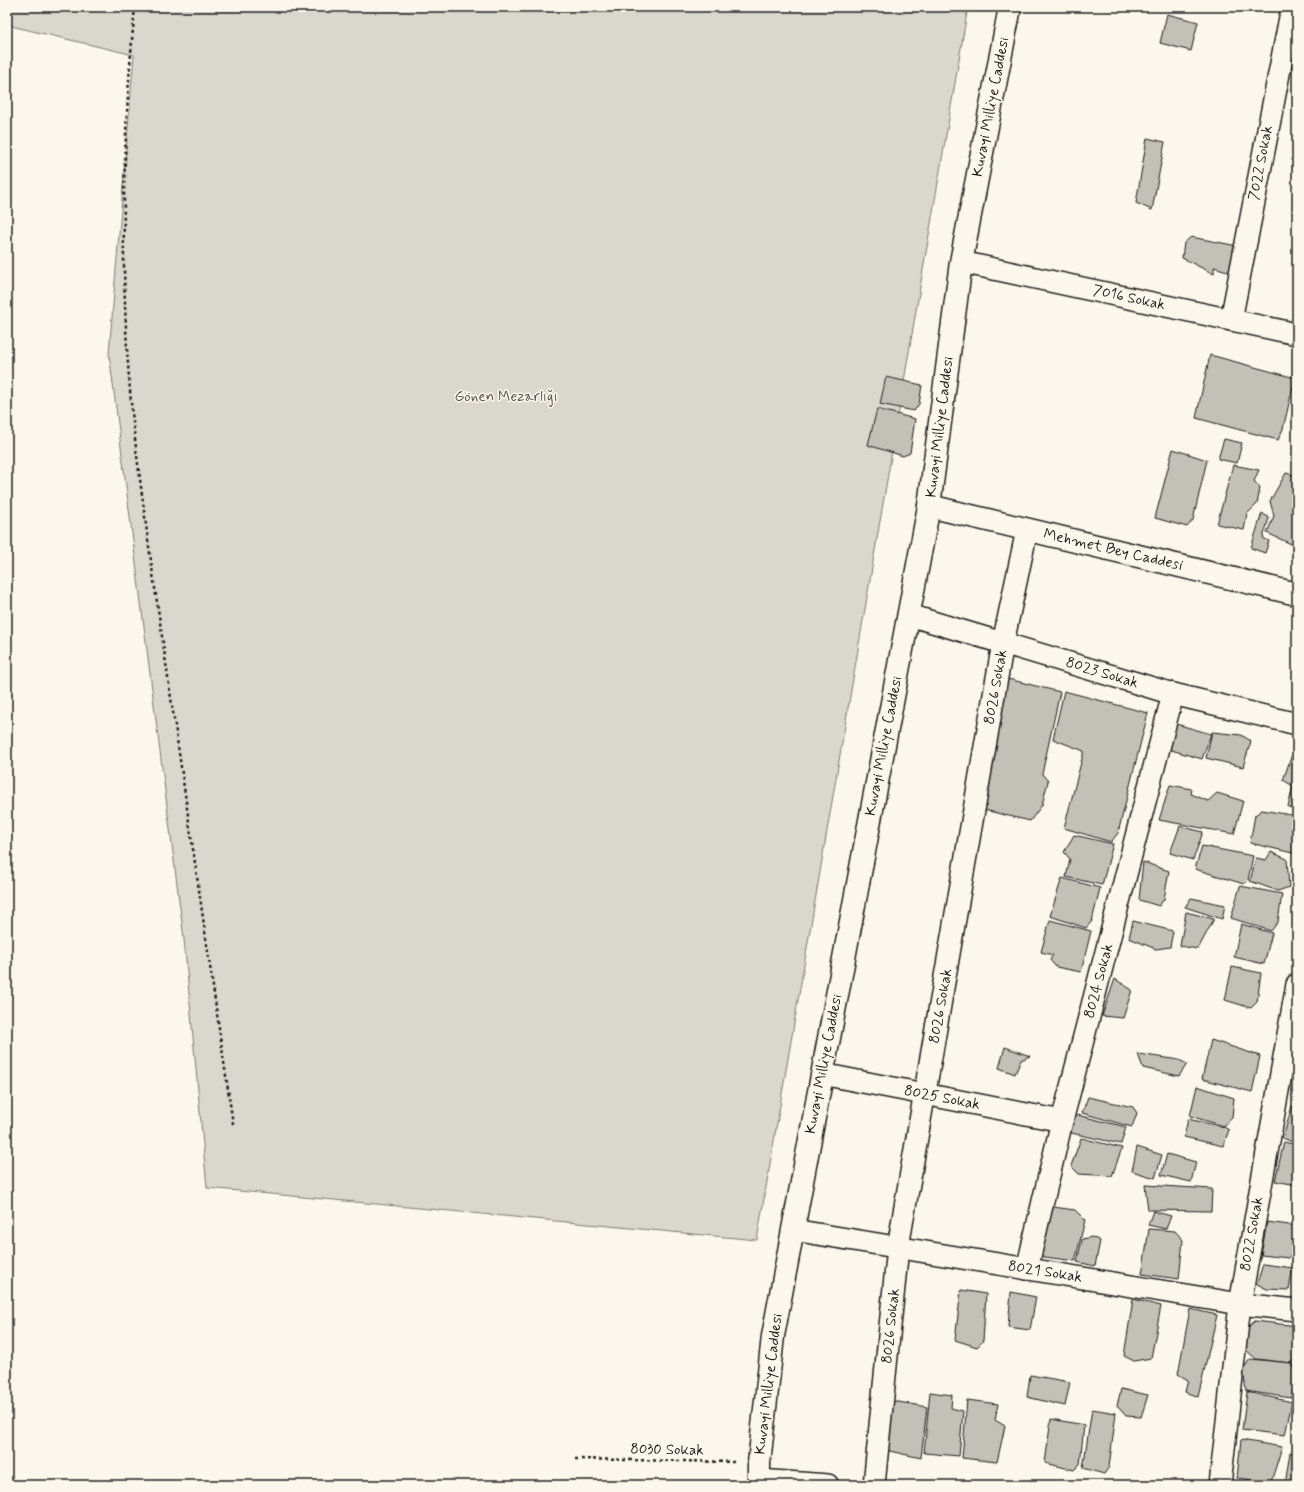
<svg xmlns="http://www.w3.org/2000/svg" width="1304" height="1492" font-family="Mynerve,sans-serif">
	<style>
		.green { fill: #dad7ce; stroke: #7b7a75 }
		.building { fill: #c3c0b8; stroke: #1c1c1c }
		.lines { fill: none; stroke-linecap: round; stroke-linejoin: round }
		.street-casing { stroke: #1c1c1c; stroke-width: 24 }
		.secondary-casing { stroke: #1c1c1c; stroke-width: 25 }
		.path { stroke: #1c1c1c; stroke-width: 2.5; stroke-dasharray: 3 3; stroke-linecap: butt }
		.street { stroke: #fbf7ec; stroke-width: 21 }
		.secondary { stroke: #fbf7ec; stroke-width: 22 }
		.labels { text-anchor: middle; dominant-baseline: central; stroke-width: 3; stroke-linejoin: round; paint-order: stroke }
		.street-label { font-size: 15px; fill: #1c1c1c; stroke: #fbf7ec }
		.park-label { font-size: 15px; fill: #555451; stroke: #fbf7ec }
	</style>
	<rect width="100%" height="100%" fill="#fbf7ec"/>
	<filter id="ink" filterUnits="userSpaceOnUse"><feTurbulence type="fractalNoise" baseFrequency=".025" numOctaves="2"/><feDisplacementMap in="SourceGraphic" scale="8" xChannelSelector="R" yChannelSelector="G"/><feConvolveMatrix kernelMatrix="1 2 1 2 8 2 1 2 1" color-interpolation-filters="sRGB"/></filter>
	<g filter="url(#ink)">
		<polygon class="green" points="7,7 968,7 757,1240 207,1188 184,939 109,353 134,55 7,25"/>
		<g class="building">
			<polygon points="1240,7 1257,7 1256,10"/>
			<polygon points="1167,14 1198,22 1191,51 1160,43"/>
			<polygon points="1147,138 1165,142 1152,210 1136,203"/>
			<polygon points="1191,237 1243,247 1237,274 1214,267 1214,274 1182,258 1184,243"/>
			<polygon points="1210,355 1295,378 1283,429 1278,440 1196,418"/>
			<polygon points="886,377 922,385 919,404 914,411 880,404"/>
			<polygon points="877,409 915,419 910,453 903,456 868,445"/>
			<polygon points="1224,439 1242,443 1237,463 1218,459"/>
			<polygon points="1173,449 1207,460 1193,520 1187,527 1155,518"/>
			<polygon points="1233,465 1259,470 1254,481 1260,488 1257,504 1247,514 1244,530 1217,524"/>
			<polygon points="1286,473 1297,476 1297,534 1291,544 1267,533 1274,516 1270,501"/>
			<polygon points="1262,513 1269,518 1263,538 1269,541 1265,553 1251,548"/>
			<polygon points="1004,678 1060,692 1042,774 1048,781 1042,805 1030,821 980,809"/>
			<polygon points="1064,691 1148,713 1118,833 1111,842 1064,828 1084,751 1053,739"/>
			<polygon points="1176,724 1211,734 1202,759 1168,749"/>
			<polygon points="1212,732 1241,735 1251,741 1243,767 1206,758"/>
			<polygon points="1293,752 1297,753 1297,810 1288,807 1293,786 1283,780"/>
			<polygon points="1170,785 1192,789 1191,794 1208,801 1217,793 1243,801 1234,834 1159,820"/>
			<polygon points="1262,810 1297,816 1295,840 1297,840 1297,854 1250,843 1255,815"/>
			<polygon points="1180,826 1203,832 1193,860 1170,853"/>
			<polygon points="1074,835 1113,844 1102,885 1066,877 1070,859 1064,852"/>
			<polygon points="1202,846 1253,856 1248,880 1244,884 1195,869"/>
			<polygon points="1271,852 1287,859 1289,887 1278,891 1250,881 1256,858 1266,860"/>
			<polygon points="1143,862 1169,871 1164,899 1159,906 1139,900"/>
			<polygon points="1062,878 1100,888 1092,921 1086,928 1050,916"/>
			<polygon points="1240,886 1282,894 1278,922 1271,931 1231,918"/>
			<polygon points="1191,898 1225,905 1222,919 1185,907"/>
			<polygon points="1186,912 1214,919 1198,949 1180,946"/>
			<polygon points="1050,920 1091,931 1081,972 1056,967 1050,960 1053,955 1041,952"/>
			<polygon points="1133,921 1173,931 1170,947 1156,949 1129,938"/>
			<polygon points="1241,924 1272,933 1264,964 1234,957"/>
			<polygon points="1232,967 1261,973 1257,1002 1251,1008 1225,1000"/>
			<polygon points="1115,979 1132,990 1123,1018 1102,1016"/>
			<polygon points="1211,1040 1260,1056 1252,1092 1202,1079"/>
			<polygon points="1005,1047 1030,1056 1021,1060 1015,1074 999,1068"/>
			<polygon points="1138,1054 1179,1060 1187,1064 1179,1076 1143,1068"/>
			<polygon points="1197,1086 1234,1098 1232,1117 1224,1126 1190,1116"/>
			<polygon points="1088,1097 1133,1107 1137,1113 1132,1127 1082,1113"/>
			<polygon points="1292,1106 1297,1108 1297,1144 1283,1138"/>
			<polygon points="1077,1115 1126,1127 1121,1144 1067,1132"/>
			<polygon points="1188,1119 1224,1127 1229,1130 1223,1146 1184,1137"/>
			<polygon points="1081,1138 1122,1148 1112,1176 1079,1174 1071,1166"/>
			<polygon points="1284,1142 1297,1145 1297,1185 1275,1181"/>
			<polygon points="1137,1147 1162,1155 1155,1178 1132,1171"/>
			<polygon points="1167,1154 1196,1162 1191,1182 1161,1175"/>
			<polygon points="1145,1185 1212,1189 1211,1211 1148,1210"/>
			<polygon points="1046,1206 1075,1210 1085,1220 1075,1261 1037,1256"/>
			<polygon points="1153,1211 1171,1216 1166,1229 1148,1225"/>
			<polygon points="1267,1222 1297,1226 1294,1248 1289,1258 1261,1255"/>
			<polygon points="1149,1229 1175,1231 1183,1240 1179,1279 1142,1274"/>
			<polygon points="1092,1237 1100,1241 1095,1266 1077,1262 1082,1239"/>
			<polygon points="1263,1264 1293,1268 1289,1290 1267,1289 1257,1284"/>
			<polygon points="961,1290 986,1294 983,1341 977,1347 955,1340"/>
			<polygon points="1011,1292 1036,1297 1030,1330 1008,1327"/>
			<polygon points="1133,1299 1161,1306 1151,1358 1134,1361 1124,1356"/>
			<polygon points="1190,1309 1217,1315 1198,1397 1185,1392 1188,1380 1178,1374"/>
			<polygon points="1255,1321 1297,1326 1297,1357 1291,1363 1256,1359 1245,1349 1248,1327"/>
			<polygon points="1250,1359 1291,1363 1297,1372 1291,1398 1246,1391 1243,1369"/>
			<polygon points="1030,1375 1070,1382 1065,1406 1027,1397"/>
			<polygon points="1121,1389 1148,1395 1141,1417 1126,1416 1117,1406"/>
			<polygon points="930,1392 952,1395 951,1408 963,1411 959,1456 924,1453"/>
			<polygon points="1247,1392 1292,1402 1285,1435 1242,1430"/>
			<polygon points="887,1400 927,1407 921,1458 885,1450"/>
			<polygon points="967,1400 998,1404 995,1420 1005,1426 997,1462 962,1458"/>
			<polygon points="1092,1409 1116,1413 1109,1467 1104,1474 1083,1468"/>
			<polygon points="1051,1419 1084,1425 1080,1464 1074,1470 1045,1463"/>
			<polygon points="1241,1440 1282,1447 1271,1482 1237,1478"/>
			<polygon points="1290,1452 1297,1454 1297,1485 1285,1485"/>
		</g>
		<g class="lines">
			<g class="street-casing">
				<g id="street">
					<polyline points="961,262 1297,334"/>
					<polyline points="1231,320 1292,7"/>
					<polyline points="909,615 1173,694 1297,724"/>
					<polyline points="822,1074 1062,1121"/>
					<polyline points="793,1230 1240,1304 1297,1310"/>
					<polyline points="1027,1269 1062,1121 1173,694"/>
					<polyline points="759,1480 828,1485"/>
					<polyline points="874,1485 898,1247 1003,643 1027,530"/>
					<polyline points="1220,1485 1240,1304 1297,984"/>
				</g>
			</g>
			<g class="secondary-casing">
				<g id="secondary">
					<polyline points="929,506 1297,594"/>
					<polyline points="759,1485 759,1463 773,1336 929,506 961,262 1010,7"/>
				</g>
			</g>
			<g class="path">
				<path d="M135 7C123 130 120 255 129 378 133 432 141 486 148 540L233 1124"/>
				<polyline points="575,1459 735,1462"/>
			</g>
			<use href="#street" class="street"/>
			<use href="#secondary" class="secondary"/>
		</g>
	</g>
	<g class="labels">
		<g class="street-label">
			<text transform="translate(991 107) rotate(-79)">Kuvayi Milliye Caddesi</text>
			<text transform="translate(1261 163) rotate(-79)">7022 Sokak</text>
			<text transform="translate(1129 298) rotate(12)">7016 Sokak</text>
			<text transform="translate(940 427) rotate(-83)">Kuvayi Milliye Caddesi</text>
			<text transform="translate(1113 550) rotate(13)">Mehmet Bey Caddesi</text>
			<text transform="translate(1102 673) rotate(17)">8023 Sokak</text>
			<text transform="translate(996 687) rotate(-80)">8026 Sokak</text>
			<text transform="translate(884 746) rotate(-79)">Kuvayi Milliye Caddesi</text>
			<text transform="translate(1099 981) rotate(-75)">8024 Sokak</text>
			<text transform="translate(941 1006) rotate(-80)">8026 Sokak</text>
			<text transform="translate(824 1064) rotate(-79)">Kuvayi Milliye Caddesi</text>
			<text transform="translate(942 1098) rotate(11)">8025 Sokak</text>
			<text transform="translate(1252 1234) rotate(-80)">8022 Sokak</text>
			<text transform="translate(1045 1272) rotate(9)">8021 Sokak</text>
			<text transform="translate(891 1326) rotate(-84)">8026 Sokak</text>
			<text transform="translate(769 1384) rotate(-83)">Kuvayi Milliye Caddesi</text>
			<text transform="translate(667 1450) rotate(1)">8030 Sokak</text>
		</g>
		<g class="park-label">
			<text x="506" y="397">Gönen Mezarlığı</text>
		</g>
	</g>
	<rect width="1304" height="1492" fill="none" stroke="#fbf7ec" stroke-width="24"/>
	<rect x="12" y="12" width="1280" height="1468" fill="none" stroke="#1c1c1c" stroke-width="1.5" filter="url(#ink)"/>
</svg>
